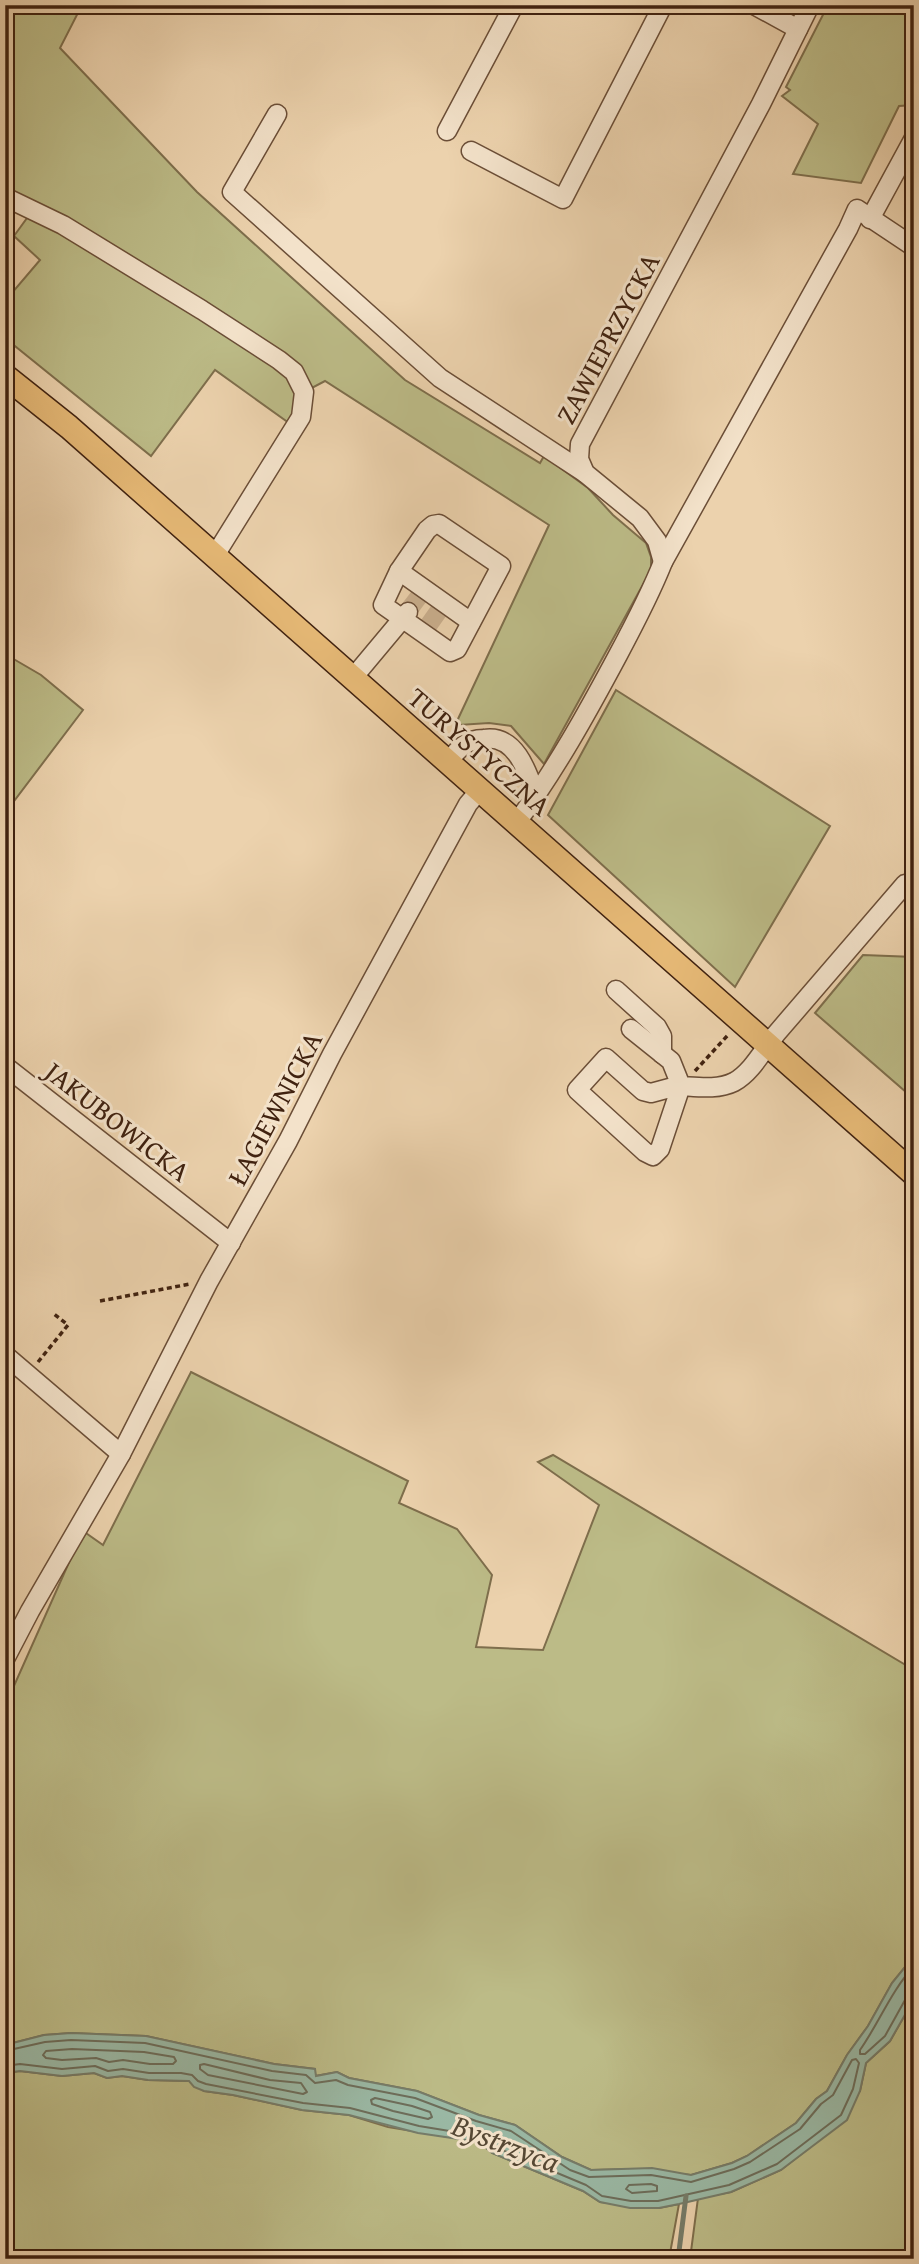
<svg xmlns="http://www.w3.org/2000/svg" width="919" height="2264" font-family="'Gentium Book Plus',serif">
	<style>
		.green { fill: #bcbb87; stroke: #7e6e4c; stroke-width: 2 }
		.water { fill: #9ab8a4; stroke: #767c69; stroke-width: 2 }
		.lines { fill: none; stroke-linecap: round; stroke-linejoin: round }
		.shore { stroke: #6d6d5a; stroke-width: 2 }
		.stream { stroke: #767c69; stroke-width: 5 }
		.minor-tunnel { stroke: #caaf8e; stroke-width: 18; stroke-dasharray: 18 9; stroke-linecap: butt }
		.minor-casing { stroke: #6b4e37; stroke-width: 21 }
		.major-casing { stroke: #402210; stroke-width: 26 }
		.path { stroke: #402210; stroke-width: 3.5; stroke-dasharray: 5 3.5; stroke-linecap: butt }
		.minor { stroke: #f3e2ca; stroke-width: 18 }
		.major { stroke: #e6b976; stroke-width: 23 }
		.labels { text-anchor: middle; dominant-baseline: central; stroke-width: 6; stroke-linejoin: round; paint-order: stroke }
		.street-label { font-size: 28px; fill: #402210; stroke: #f3e2ca }
		.water-label { font-size: 30px; font-style: italic; fill: #564835; stroke: #f3e2ca }
	</style>
	<rect width="100%" height="100%" fill="#ecd2ad"/>
	<filter id="stains"><feTurbulence type="fractalNoise" baseFrequency=".00286" numOctaves="4"/><feColorMatrix values="0 0 0 0 .2 0 0 0 0 .09 0 0 0 0 .02 0 0 0 .5 -.17"/></filter>
	<radialGradient id="worn" r=".72"><stop offset=".6" stop-color="#630" stop-opacity="0"/><stop offset="1" stop-color="#630" stop-opacity=".3"/></radialGradient>
	<g class="green">
		<polygon points="5,5 82,5 60,48 197,192 405,380 540,463 544,456 588,488 613,515 646,543 651,557 651,570 544,764 511,726 489,723 459,725 458,719 549,525 325,381 304,392 289,423 215,370 151,456 5,338 5,301 40,260 14,236 32,211 5,197"/>
		<polygon points="828,5 914,5 914,105 899,106 861,183 793,174 818,124 782,96 790,90 786,87"/>
		<polygon points="5,654 41,675 83,710 5,813"/>
		<polygon points="616,690 830,826 735,987 548,815"/>
		<polygon points="863,955 914,957 914,1099 815,1013"/>
		<polygon points="191,1372 408,1481 399,1503 457,1529 492,1575 476,1647 543,1650 599,1505 538,1462 553,1455 914,1670 914,1956 892,1983 868,2026 847,2055 827,2091 816,2099 796,2123 747,2156 732,2163 691,2175 631,2169 591,2170 562,2157 515,2125 479,2115 417,2091 349,2078 337,2072 315,2076 315,2069 274,2064 146,2036 71,2033 44,2035 5,2045 5,1706 83,1531 103,1545"/>
		<polygon points="914,1999 914,2259 690,2259 698,2198 731,2192 781,2170 809,2148 860,2091 866,2063 890,2041"/>
		<polygon points="20,2071 62,2076 94,2073 107,2078 122,2076 148,2080 189,2081 204,2091 233,2095 302,2110 349,2115 388,2127 479,2142 492,2153 583,2191 600,2202 659,2208 679,2204 669,2259 5,2259 5,2073"/>
	</g>
	<polygon class="water" points="914,1956 914,1999 890,2041 866,2063 860,2091 847,2120 781,2170 731,2192 679,2204 659,2208 630,2208 600,2202 583,2191 492,2153 479,2142 418,2133 349,2115 302,2110 233,2095 204,2091 194,2087 189,2081 148,2080 122,2076 107,2078 94,2073 62,2076 20,2071 5,2073 5,2045 44,2035 71,2033 146,2036 274,2064 315,2069 316,2076 337,2072 349,2078 417,2091 479,2115 515,2125 562,2157 591,2170 652,2168 691,2175 732,2163 747,2156 796,2123 816,2099 827,2091 847,2055 868,2026 892,1983"/>
	<g class="lines">
		<g class="shore">
			<path d="M914 1966C891 1991 879 2023 860 2050V2054H865L885 2036 905 2000 914 1997"/>
			<polygon points="72,2049 144,2052 174,2057 176,2061 173,2064 150,2064 123,2060 109,2062 96,2058 62,2060 46,2058 43,2055 46,2051"/>
			<polyline points="5,2051 45,2042 71,2040 145,2043 272,2071 306,2075 315,2083 336,2080 348,2085 415,2098 476,2121 511,2131 570,2170 589,2177 651,2175 691,2182 734,2169 750,2162 800,2129 821,2104 833,2095 852,2060 856,2059 859,2063 853,2089 841,2115 777,2164 729,2185 658,2201 631,2201 602,2196 586,2185 495,2147 480,2136 419,2126 350,2108 303,2103 206,2084 198,2081 192,2075 181,2073 149,2073 123,2069 108,2071 95,2066 62,2069 20,2064 5,2066"/>
			<polygon points="204,2064 270,2080 301,2083 307,2092 303,2094 208,2075 200,2069 200,2065"/>
			<polygon points="375,2098 412,2106 430,2112 432,2117 428,2119 393,2111 372,2104 371,2100"/>
			<polygon points="651,2184 657,2186 657,2191 632,2193 626,2189 629,2185"/>
		</g>
		<polyline class="stream" points="678,2259 686,2196"/>
		<g class="minor-tunnel">
			<polyline points="408,611 420,595"/>
			<polyline points="428,626 440,609"/>
		</g>
		<g class="minor-casing">
			<g id="minor">
				<polyline points="754,5 798,29"/>
				<polyline points="277,114 232,192 440,378 585,473"/>
				<polyline points="447,131 514,5"/>
				<polyline points="471,151 563,199 663,5"/>
				<polyline points="5,197 63,225 202,310 279,360 294,372 304,392 301,417 214,557"/>
				<polyline points="870,219 914,138"/>
				<polygon points="439,524 501,566 457,649 450,652 383,605 399,571 427,530 433,525"/>
				<polyline points="663,562 657,541 640,518 585,473 579,459 580,444 761,104 810,5"/>
				<polyline points="399,571 471,622"/>
				<polyline points="352,679 408,612"/>
				<path d="M448 763C452 757 457 750 463 746 469 741 476 739 484 739 516 734 528 773 536 796"/>
				<path d="M517 822C556 769 587 713 618 655 634 625 650 595 663 562L848 229 857 209 914 247"/>
				<polyline points="616,990 657,1027 662,1036 662,1054"/>
				<path d="M631 1029 671 1061 681 1086 660 1149 653 1156 645 1152 577 1090 606 1058 643 1091 651 1093 677 1086H681C698 1087 718 1090 734 1082 752 1072 763 1050 776 1034 819 984 862 934 905 884"/>
				<polyline points="5,1066 231,1243"/>
				<polyline points="5,1355 121,1454"/>
				<polyline points="5,1659 30,1611 121,1454 209,1281 288,1141 332,1054 468,804 480,790"/>
			</g>
		</g>
		<g class="major-casing">
			<polyline id="major" points="5,376 69,427 914,1174"/>
		</g>
		<g class="path">
			<polyline points="695,1071 728,1035"/>
			<polyline points="100,1301 190,1284"/>
			<polyline points="38,1362 68,1325 54,1314"/>
		</g>
		<use href="#minor" class="minor"/>
		<use href="#major" class="major"/>
	</g>
	<g class="labels">
		<g class="street-label">
			<text transform="translate(607 338) rotate(-62)">ZAWIEPRZYCKA</text>
			<text transform="translate(480 751) rotate(41)">TURYSTYCZNA</text>
			<text transform="translate(274 1108) rotate(-62)">ŁAGIEWNICKA</text>
			<text transform="translate(118 1121) rotate(38)">JAKUBOWICKA</text>
		</g>
		<g class="water-label">
			<text transform="translate(506 2143) rotate(21)">Bystrzyca</text>
		</g>
	</g>
	<rect width="919" height="2264" fill="none" stroke="#ecd2ad" stroke-width="28"/>
	<rect x="7" y="7" width="905" height="2250" fill="none" stroke="#402210" stroke-width="3.5"/>
	<rect x="14" y="14" width="891" height="2236" fill="none" stroke="#402210" stroke-width="2"/>
	<rect width="100%" height="100%" filter="url(#stains)"/>
	<rect width="100%" height="100%" fill="url(#worn)"/>
</svg>
